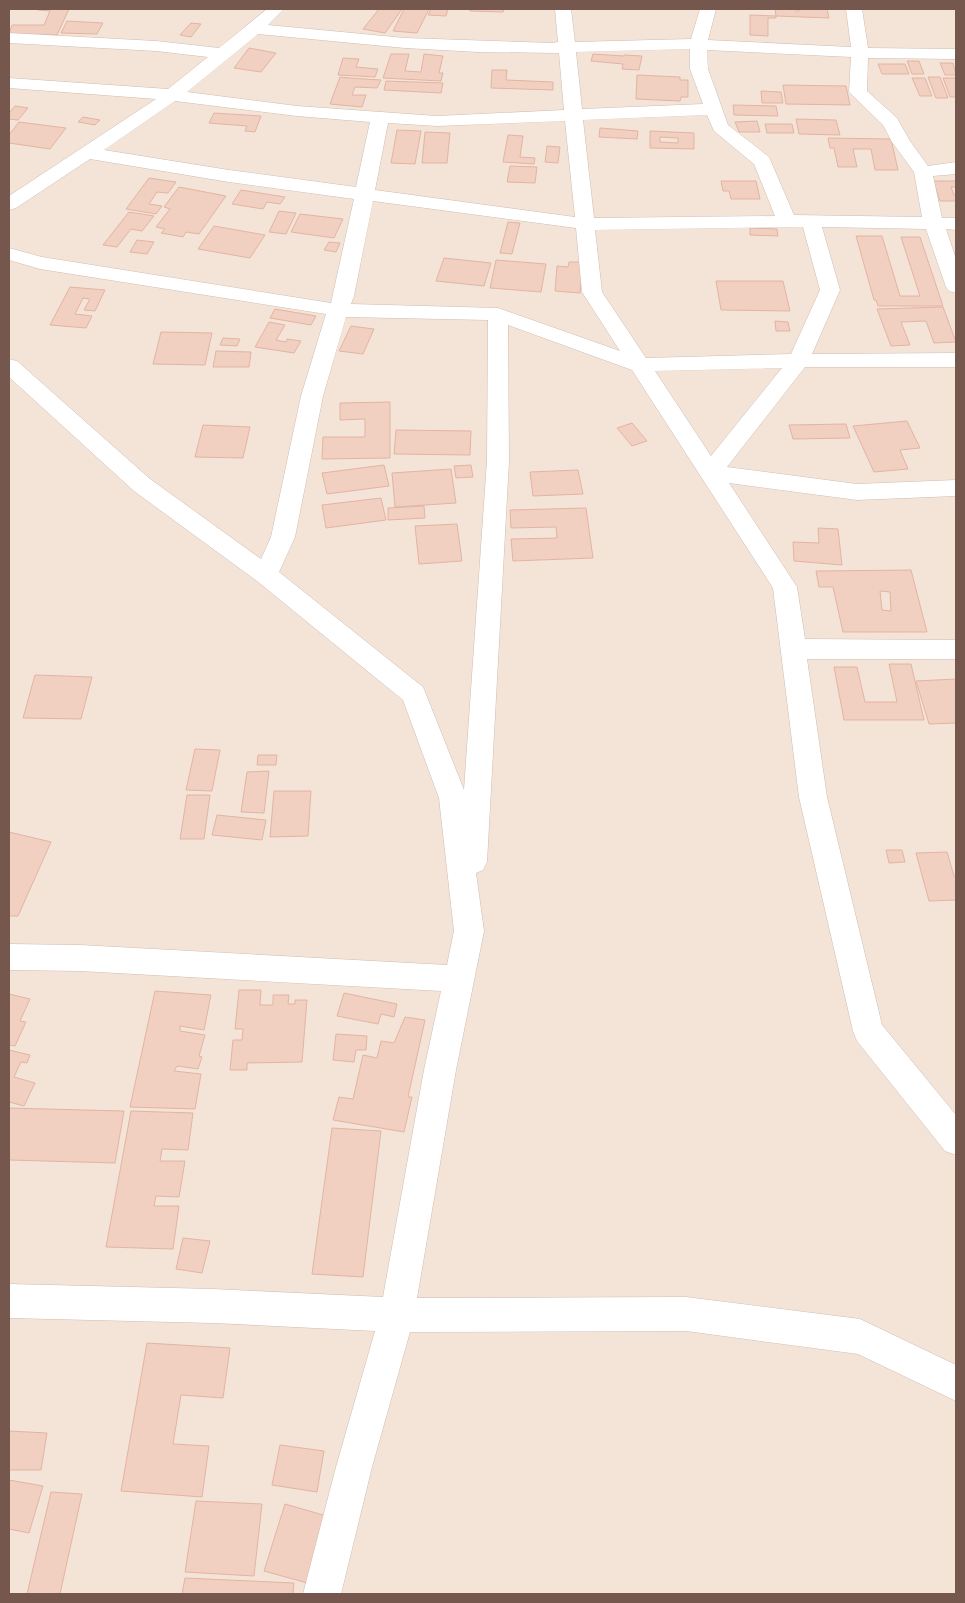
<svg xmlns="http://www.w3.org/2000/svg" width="965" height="1603" font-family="'Nunito Sans',sans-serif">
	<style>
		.residential { fill: #f4e4d7 }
		.building { fill: #f1cfc1; stroke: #e3b4a2; fill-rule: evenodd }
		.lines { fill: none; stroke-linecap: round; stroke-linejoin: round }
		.street-casing { stroke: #d0bcb1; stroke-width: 1 }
		.street { fill: #fff; fill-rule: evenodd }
	</style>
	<rect width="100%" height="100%" fill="#fcf3e9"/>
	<rect class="residential" x="9" y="9" width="947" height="1585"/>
	<g class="building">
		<polygon points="38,9 69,9 57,35 9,34 12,25 44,25 50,11 38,10"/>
		<polygon points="379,9 402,9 385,33 363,29"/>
		<polygon points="404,9 429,9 417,33 393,31"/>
		<polygon points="431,9 448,9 446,16 428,15"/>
		<polygon points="470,9 504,9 503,12 470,11"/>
		<polygon points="775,9 796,9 796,11 799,11 799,9 827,9 829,18 776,16"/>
		<polygon points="750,15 776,16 776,18 768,18 768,36 750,35"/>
		<polygon points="67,21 103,23 97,34 61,33"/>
		<polygon points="191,23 201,24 191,37 180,35"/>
		<polygon points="249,48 276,53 261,72 234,68"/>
		<polygon points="391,54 409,54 405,71 421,72 424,54 443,56 439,73 443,73 441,81 383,78"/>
		<polygon points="593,54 624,56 624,55 642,56 639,70 622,69 623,64 591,61"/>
		<polygon points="343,58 359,59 356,67 378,69 375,77 338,75"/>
		<polygon points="907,61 919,61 924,74 912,74"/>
		<polygon points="940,63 953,63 956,75 945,75"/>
		<polygon points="878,64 905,64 909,74 882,74"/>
		<polygon points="492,70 507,70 506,80 553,82 553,90 491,88"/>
		<polygon points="637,75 680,77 680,80 688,80 688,97 681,97 680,101 636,99"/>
		<polygon points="340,77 350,78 381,80 377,88 355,87 352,95 366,95 362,107 330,104"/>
		<polygon points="928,77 940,77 948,98 936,98"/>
		<polygon points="912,78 925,78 932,96 920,96"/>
		<polygon points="943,78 956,78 956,97 950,97"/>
		<polygon points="386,81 443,83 441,93 384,90"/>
		<polygon points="783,85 846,86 850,105 786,104"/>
		<polygon points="761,91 781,92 783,103 762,103"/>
		<polygon points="733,105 776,106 778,116 734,115"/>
		<polygon points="15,106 28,108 18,120 9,119 9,113"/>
		<polygon points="214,113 261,116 255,132 245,131 247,126 209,123"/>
		<polygon points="83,117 100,120 95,125 78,122"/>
		<polygon points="796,119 836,120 840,135 799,134"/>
		<polygon points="757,121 760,132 739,132 735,122"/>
		<polygon points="19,122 66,128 50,149 9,143 9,135"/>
		<polygon points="765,124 792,124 794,133 767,133"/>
		<polygon points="600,128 638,131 637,139 599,137"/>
		<polygon points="397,130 421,131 415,164 391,163"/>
		<path d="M650 131 694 133V149L650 148ZM660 137 678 138V143L660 142Z"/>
		<polygon points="425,132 450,133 447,163 422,163"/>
		<polygon points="508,135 523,136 520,157 535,158 534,164 503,162"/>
		<polygon points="828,138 891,139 898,170 875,170 871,149 853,149 857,167 838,167 834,148 830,148"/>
		<polygon points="547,146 560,147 558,163 545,162"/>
		<polygon points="510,166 537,167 535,183 507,182"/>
		<polygon points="149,178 176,182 168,193 157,192 149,204 162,206 156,214 126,209"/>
		<polygon points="721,181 756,181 760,199 731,199 729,191 723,191"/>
		<polygon points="933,181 956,181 956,187 951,187 954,195 956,195 956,201 940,201"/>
		<polygon points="179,187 226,196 199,234 186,232 183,237 161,233 165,229 156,227 170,209 164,207"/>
		<polygon points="241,190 285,197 280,204 267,202 263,209 232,204"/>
		<polygon points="279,211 296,213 286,234 269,232"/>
		<polygon points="129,212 154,216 142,231 131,229 117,247 103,245"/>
		<polygon points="300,214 343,219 334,238 291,232"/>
		<polygon points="508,222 520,223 512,254 500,253"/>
		<polygon points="214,226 265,235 250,258 198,249"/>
		<polygon points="750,228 777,229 778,236 750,235"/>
		<polygon points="856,236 882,236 900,296 920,296 901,237 920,237 943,306 878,306 876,300 874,300"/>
		<polygon points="137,240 154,242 147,254 130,252"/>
		<polygon points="329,242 340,243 336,252 324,250"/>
		<polygon points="444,258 491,263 484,286 436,281"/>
		<polygon points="496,260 546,264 541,292 490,288"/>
		<polygon points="569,262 583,262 580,293 555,291 557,266 568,267"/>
		<polygon points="716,281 783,281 790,311 721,310"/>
		<polygon points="70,287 105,290 95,311 84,310 90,299 83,298 75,314 92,316 86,328 50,325"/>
		<polygon points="943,307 956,342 934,343 926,321 901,322 910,345 891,346 877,309"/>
		<polygon points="275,309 316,316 311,325 270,318"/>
		<polygon points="775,321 788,322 790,331 776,331"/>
		<polygon points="269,322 285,325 276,340 286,342 287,339 301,341 294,353 255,347"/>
		<polygon points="351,326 374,329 363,354 339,351"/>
		<polygon points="161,332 212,333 205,365 153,364"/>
		<polygon points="223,338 240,339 237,346 220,345"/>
		<polygon points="216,351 251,352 249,367 213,367"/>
		<polygon points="390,402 390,458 322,459 323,437 365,437 365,419 340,420 340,403"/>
		<polygon points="907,421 920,448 900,450 908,469 874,472 853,426"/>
		<polygon points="632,423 647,441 632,446 617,428"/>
		<polygon points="846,424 850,438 793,439 789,425"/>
		<polygon points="203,425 250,427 243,458 195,457"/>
		<polygon points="396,430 471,431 470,455 394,454"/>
		<polygon points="384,465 389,486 327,494 322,473"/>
		<polygon points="471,465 473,477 456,478 454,466"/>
		<polygon points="451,469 456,503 395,507 392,473"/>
		<polygon points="578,470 583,494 533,496 530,472"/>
		<polygon points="381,498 386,520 326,528 322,505"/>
		<polygon points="424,506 425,518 388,520 388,508"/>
		<polygon points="586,508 593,558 513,561 511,539 557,538 556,527 511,528 510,510"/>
		<polygon points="457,524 462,561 419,564 415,526"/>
		<polygon points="818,528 838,529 842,565 794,561 793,542 819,543"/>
		<path d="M911 570 927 632H843L833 587H819L816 571ZM880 591 890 592 891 611 882 610Z"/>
		<polygon points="889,664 911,664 924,720 844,720 834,667 857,667 865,702 897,702"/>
		<polygon points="35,675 92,677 81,719 23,718"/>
		<polygon points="956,679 956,723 929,724 916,681"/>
		<polygon points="195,749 220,750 212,791 186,790"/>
		<polygon points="258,755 277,755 276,765 257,765"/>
		<polygon points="269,771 264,813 241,812 247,772"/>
		<polygon points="274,791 311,791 308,836 270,837"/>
		<polygon points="187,795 210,795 204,839 180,839"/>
		<polygon points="217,815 266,820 262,840 212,835"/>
		<polygon points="9,832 51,842 18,916 9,916"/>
		<polygon points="886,850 902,850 905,862 889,863"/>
		<polygon points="947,852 954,876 956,876 956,900 929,901 916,853"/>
		<polygon points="239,990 261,990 260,1005 273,1005 273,995 289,995 288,1004 295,1004 295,1000 307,1000 302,1062 247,1063 247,1070 230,1070 233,1040 242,1040 243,1029 235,1029"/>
		<polygon points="155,991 211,995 204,1030 180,1026 180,1031 205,1035 199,1056 202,1057 198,1069 177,1066 174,1071 201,1074 195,1109 130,1107"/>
		<polygon points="344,993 397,1004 394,1017 381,1014 378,1024 337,1016"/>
		<polygon points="9,994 30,999 20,1021 26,1022 15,1046 9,1045"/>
		<polygon points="405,1017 425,1020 408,1097 412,1097 404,1132 333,1120 339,1097 353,1099 363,1055 377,1058 381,1041 394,1043"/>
		<polygon points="336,1034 367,1036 366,1050 356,1050 354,1062 333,1060"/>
		<polygon points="9,1050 30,1055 27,1063 21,1062 14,1077 35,1083 24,1106 9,1102"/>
		<polygon points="9,1108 124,1111 115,1163 9,1160"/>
		<polygon points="131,1111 193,1113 188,1150 162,1149 160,1161 185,1161 179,1197 156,1196 154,1206 179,1206 173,1249 106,1247"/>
		<polygon points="332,1128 381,1131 363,1277 312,1274"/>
		<polygon points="183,1238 210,1241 202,1273 176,1269"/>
		<polygon points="147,1343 230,1348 223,1398 181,1395 173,1444 209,1446 202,1497 121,1491"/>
		<polygon points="9,1431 47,1433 41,1470 9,1470"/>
		<polygon points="280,1445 324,1451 317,1492 272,1485"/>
		<polygon points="9,1480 43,1486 29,1533 9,1529"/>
		<polygon points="51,1492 82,1494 60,1594 27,1594"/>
		<polygon points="196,1501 262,1504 254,1576 185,1572"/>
		<polygon points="285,1504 337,1519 318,1586 264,1571"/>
		<polygon points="185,1578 294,1583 293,1594 182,1594"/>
	</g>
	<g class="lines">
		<g class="street-casing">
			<path id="street" d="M267 9H284L268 25 405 38 552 43 558 42 555 9H571L575 42 691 39 700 9H716L708 40 851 47 846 9H862L868 48 956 49V59L868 58 867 91 897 118 910 141 928 166 956 162V174L933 176 942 218H956V230L946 229 956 259V293L949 291 946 287 926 229 822 227 840 290 812 354 956 353V367H805L727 467 857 484 956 480V496L857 500 729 483 797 587 805 639 956 640V659H807L827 797 882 1025 956 1115V1155L945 1151 857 1041 853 1031 799 797 773 588 632 370 508 325 509 461 487 862 483 870 476 873 484 931 456 1070 417 1298 686 1297 860 1319 956 1365V1401L858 1354 686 1331 410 1332 372 1467 341 1594H303L336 1467 375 1331 213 1323 9 1318V1284L213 1289 383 1297 424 1070 441 991 80 971 9 970V944L80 945 447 965 454 931 439 798 403 700 257 581 134 491 9 377V359L17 361 150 479 261 559 271 537 301 396 326 314 40 269 9 260V248L42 257 331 303 354 199 229 182 90 159 16 208 9 210V196L156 99 9 88V78L168 89 208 57 156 51 9 43V33L156 41 219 48ZM258 34 405 48 478 52 559 53 564 110 437 116 297 106 187 92ZM690 49V69L703 104 582 109 576 52ZM707 50 851 57 849 92 883 125 892 142 914 172 922 217 794 215 769 157 728 125 708 69ZM175 101 297 116 370 122 356 187 229 170 104 150ZM707 115 714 131 754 164 775 216 594 218 583 120ZM565 121 575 217 375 190 388 123 437 126ZM373 201 576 228 582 292 620 351 498 308 351 304 354 296ZM803 227 820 290 791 354 646 358 602 292 595 230ZM346 317 488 320 487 461 464 790 423 687 279 572 295 537 323 396ZM782 368 711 456 655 371Z"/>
		</g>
		<use href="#street" class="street"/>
	</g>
	<rect width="965" height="1603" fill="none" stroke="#76574d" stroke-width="20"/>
</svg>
